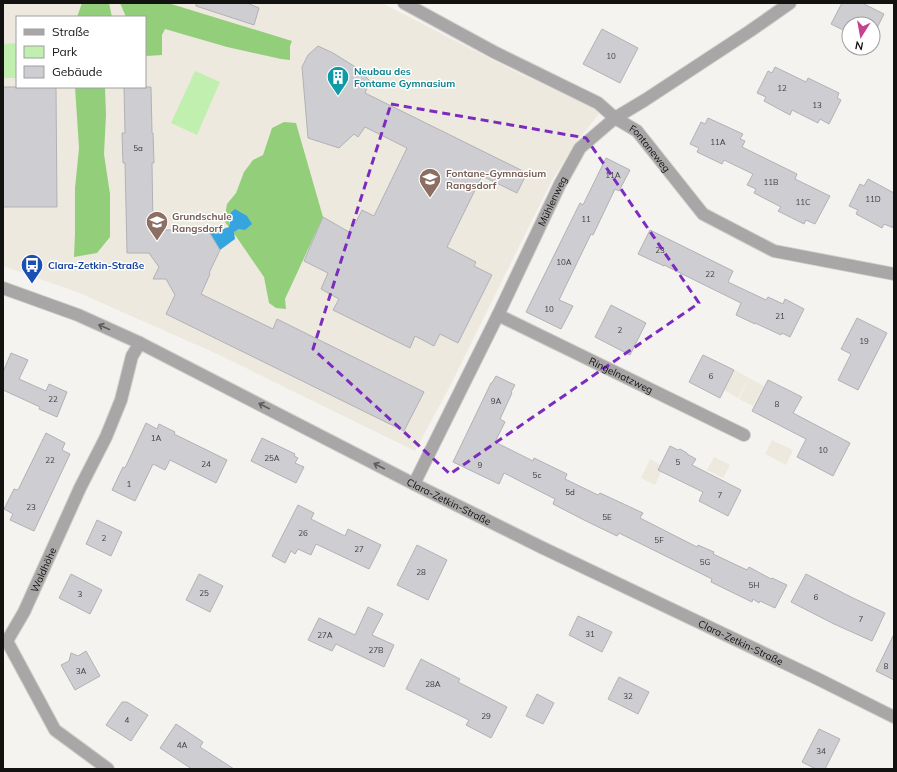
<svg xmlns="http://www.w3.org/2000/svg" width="897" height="772" font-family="Mulish,sans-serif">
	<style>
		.built { fill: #eee9de; fill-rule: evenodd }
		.green { fill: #c1efb0 }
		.forest { fill: #93cf7b }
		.water { fill: #36a4de }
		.building { fill: #cdcdd2; stroke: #b2b1b6 }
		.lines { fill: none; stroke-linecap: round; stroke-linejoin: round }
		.minor-casing { stroke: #d1cfcb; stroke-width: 14 }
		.minor { stroke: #a9a6a7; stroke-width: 12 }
		.oneway { stroke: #5e5c5c }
		.marked { fill: none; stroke: #7b2cbf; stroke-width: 3; stroke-dasharray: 8 5; stroke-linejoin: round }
		.labels { text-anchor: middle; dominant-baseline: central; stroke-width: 3; stroke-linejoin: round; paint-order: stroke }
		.number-label { font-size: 8px; fill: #414140 }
		.culture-label { font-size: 10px; font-weight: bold; fill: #0d838f; stroke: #fff; text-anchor: start }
		.street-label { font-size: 10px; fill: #121210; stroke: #fff }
		.education-label { font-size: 10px; font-weight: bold; fill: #785e54; stroke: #fff; text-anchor: start }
		.transit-label { font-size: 10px; font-weight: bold; fill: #164399; stroke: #fff; text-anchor: start }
	</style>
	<rect width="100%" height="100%" fill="#f5f3ef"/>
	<g class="built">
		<path d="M3 3H382L512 70 593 108 599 114 573 146 552 180 450 386 415 451 217 354 77 292 3 266ZM17 17H145V87H17Z"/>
		<polygon points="735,370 749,378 738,398 724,390"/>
		<polygon points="749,378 764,386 753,406 739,399"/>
		<polygon points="772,440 793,450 786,465 765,454"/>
		<polygon points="714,457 730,465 723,478 707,470"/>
		<polygon points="650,459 661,465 658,470 661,472 655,485 641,478"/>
	</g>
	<g class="green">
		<polygon points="17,43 17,78 3,78 3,44"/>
		<polygon points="195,71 220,82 197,135 171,123"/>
	</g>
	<g class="forest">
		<polygon points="82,3 109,3 112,17 77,17"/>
		<polygon points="120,3 168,3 292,41 290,46 290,60 281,59 227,47 165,29 162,35 162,55 147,56 145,54 145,17 126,17"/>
		<polygon points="75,87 105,87 106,115 104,154 110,194 110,237 97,253 74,257 75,233 75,188 79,148"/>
		<polygon points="284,122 296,123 323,217 285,299 286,309 276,308 269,303 264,277 233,232 239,229 229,214 229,227 224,221 227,204 236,193 244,172 253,160 263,155 272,128"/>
	</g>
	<polygon class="water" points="235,209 247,216 252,224 245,230 239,229 234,232 235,239 220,250 210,233 229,227 230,220 229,214"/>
	<g class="building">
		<polygon points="196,3 247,3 259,8 254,25 196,6"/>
		<polygon points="842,3 862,3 884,14 873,36 873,24 849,24 849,33 831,24"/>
		<polygon points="602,29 638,48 620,83 583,64"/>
		<polygon points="318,46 333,53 357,68 370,81 365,93 527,173 517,193 482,176 447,247 476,262 474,266 492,275 458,343 440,334 434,346 415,336 410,348 333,310 339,299 321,289 328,273 304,261 323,217 349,232 353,223 355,224 362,210 374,216 407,148 365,127 358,137 354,134 339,148 308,138 302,67 308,55"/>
		<polygon points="775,67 806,82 808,78 839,93 837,98 841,100 829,124 820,119 818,123 792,110 790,115 764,101 766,97 757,93 768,71 772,73"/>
		<polygon points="3,87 56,87 57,207 3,207"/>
		<polygon points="124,87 151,87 152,133 153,133 154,163 152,163 153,230 183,230 183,232 209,232 220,250 209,273 210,274 201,294 273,329 277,319 424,392 404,431 166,314 175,295 166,279 153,279 159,267 149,253 127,253 125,163 123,163 122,133 125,133"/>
		<polygon points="708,118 743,134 740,139 745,141 742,147 797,174 795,179 830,196 815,224 806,220 804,224 778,211 781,207 754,193 756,189 747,185 753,174 724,160 722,164 697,152 699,148 690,144 701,122 705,124"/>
		<polygon points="606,158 630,170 619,191 615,189 593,235 591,234 559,300 573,306 561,329 526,312 580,203 583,205"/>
		<polygon points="868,179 894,193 894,228 884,224 882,228 856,214 858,210 849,206 860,184 864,186"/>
		<polygon points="650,230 733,271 728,282 766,300 768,297 783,304 785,299 804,309 790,337 782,333 781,335 755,323 755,324 736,315 741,303 664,265 664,266 638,254"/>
		<polygon points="611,305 646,323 630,355 595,337"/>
		<polygon points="857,318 887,333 858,390 838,380 851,354 841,349"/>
		<polygon points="11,353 28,360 19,379 46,391 49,384 67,392 57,417 39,409 40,407 3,390 3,372"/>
		<polygon points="703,355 734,370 720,398 689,382"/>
		<polygon points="496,376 515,385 511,392 512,393 500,419 505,422 495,442 533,461 534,458 567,474 565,479 598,495 600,493 643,513 640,518 697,547 698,545 714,552 713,554 747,570 749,567 771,579 772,578 787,585 775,608 760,601 759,603 753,599 752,602 711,582 712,579 619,533 617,536 586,521 553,504 555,499 504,473 499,484 453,462 491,383 492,383"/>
		<polygon points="768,380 802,397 793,413 850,443 833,476 797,457 806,439 752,411"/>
		<polygon points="146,423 157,429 159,424 175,432 174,434 227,460 216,483 170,460 165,470 153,464 135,501 112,490 123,467 125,468"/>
		<polygon points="46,433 65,443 62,450 70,454 34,531 10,520 13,514 4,509 14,489 18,490"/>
		<polygon points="262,438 295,454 294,456 298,458 295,463 304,467 296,483 251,461"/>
		<polygon points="670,446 678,450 680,449 687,453 687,454 696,459 692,465 741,490 728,516 699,501 703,492 658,470"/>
		<polygon points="298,505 314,513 311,519 345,536 348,529 381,545 369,569 316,544 311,555 298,549 295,554 291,551 285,563 272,556"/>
		<polygon points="97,520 122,532 111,556 86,544"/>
		<polygon points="417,545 447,560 428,600 397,585"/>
		<polygon points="71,574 102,590 90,614 59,598"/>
		<polygon points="199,574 223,586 210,612 186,600"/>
		<polygon points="806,574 853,598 885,613 872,641 834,624 791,602"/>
		<polygon points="368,607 383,614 372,635 394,645 384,667 336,644 332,651 308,640 319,618 355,635"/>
		<polygon points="578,616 612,632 602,652 569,635"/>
		<polygon points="894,634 894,680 876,671"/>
		<polygon points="86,651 100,676 75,690 61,665 69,661 71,653 78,656"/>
		<polygon points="421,659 460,679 458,682 507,707 491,738 466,725 469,720 406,689"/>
		<polygon points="619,677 649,692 638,714 608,699"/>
		<polygon points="537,694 554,703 543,724 526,716"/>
		<polygon points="122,702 127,702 148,715 131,741 106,725"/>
		<polygon points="176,724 203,742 200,747 234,769 192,769 160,748"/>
		<polygon points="819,729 840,739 825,769 816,769 802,762"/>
	</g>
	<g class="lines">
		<g class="minor-casing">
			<g id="minor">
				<path id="s1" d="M404 3 494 52 598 103 615 118 637 131 703 214 774 251 894 274"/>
				<path id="s2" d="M3 288 78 315 140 343 414 484 541 547 816 678 894 717"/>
				<path id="s3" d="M498 315 744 435"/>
				<path id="s4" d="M414 484 498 315 560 184 580 148 615 118 645 100 750 31 790 3"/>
				<path id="s5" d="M7 641 24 612 80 488 106 437 121 400 132 356 140 343"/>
				<polyline points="7,641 55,730 108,769"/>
			</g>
		</g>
		<use href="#minor" class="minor"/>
	</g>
	<defs><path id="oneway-shaft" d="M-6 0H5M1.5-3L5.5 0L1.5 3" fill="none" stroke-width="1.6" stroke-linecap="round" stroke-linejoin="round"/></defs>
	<g class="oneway">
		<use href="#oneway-shaft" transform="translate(104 327) rotate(-156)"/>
		<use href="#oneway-shaft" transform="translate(264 406) rotate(-153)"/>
		<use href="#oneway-shaft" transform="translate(379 466) rotate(-153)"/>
	</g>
	<path class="marked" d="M391 104 586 138 699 303 450 474 313 349Z"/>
	<defs>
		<g id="building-pin" transform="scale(1.15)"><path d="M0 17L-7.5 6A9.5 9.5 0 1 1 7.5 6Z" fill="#0f9aa8" stroke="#fff"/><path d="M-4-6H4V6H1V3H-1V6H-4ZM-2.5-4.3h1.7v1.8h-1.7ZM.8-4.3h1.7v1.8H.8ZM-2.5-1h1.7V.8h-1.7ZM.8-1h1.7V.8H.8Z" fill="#fff"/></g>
		<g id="school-pin" transform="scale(1.15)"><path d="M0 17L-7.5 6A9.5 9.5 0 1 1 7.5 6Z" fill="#8d6e63" stroke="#fff"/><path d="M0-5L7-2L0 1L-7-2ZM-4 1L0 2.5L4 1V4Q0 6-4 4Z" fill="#fff"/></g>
		<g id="bus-pin" transform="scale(1.15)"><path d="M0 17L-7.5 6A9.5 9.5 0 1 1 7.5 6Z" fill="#1a4fb4" stroke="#fff"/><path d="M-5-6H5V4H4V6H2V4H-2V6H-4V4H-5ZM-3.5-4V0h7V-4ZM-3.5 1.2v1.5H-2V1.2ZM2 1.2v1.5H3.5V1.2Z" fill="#fff"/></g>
	</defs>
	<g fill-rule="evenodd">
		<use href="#building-pin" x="338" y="77"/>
		<use href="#school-pin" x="430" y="179"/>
		<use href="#school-pin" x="157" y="222"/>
		<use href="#bus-pin" x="32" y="265"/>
	</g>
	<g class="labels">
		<g class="number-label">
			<text x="611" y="56">10</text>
			<text x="782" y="88">12</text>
			<text x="817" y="105">13</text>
			<text x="718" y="142">11A</text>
			<text x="138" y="148">5a</text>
			<text x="613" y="175">11A</text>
			<text x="771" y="182">11B</text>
			<text x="873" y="199">11D</text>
			<text x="803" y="202">11C</text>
			<text x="586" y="219">11</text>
			<text x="660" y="250">23</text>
			<text x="564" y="262">10A</text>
			<text x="710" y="274">22</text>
			<text x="549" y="309">10</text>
			<text x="780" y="316">21</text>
			<text x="620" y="330">2</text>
			<text x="864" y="341">19</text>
			<text x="711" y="376">6</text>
			<text x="53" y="399">22</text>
			<text x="496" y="401">9A</text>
			<text x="777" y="404">8</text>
			<text x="156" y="438">1A</text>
			<text x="823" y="450">10</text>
			<text x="272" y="458">25A</text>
			<text x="50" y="460">22</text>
			<text x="678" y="462">5</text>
			<text x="206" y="464">24</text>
			<text x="480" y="465">9</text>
			<text x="537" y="475">5c</text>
			<text x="129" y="484">1</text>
			<text x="570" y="492">5d</text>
			<text x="720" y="495">7</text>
			<text x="31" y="507">23</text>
			<text x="607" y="517">5E</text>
			<text x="303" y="533">26</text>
			<text x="104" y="538">2</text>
			<text x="659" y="540">5F</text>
			<text x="359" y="549">27</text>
			<text x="705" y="562">5G</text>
			<text x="421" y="572">28</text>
			<text x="754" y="585">5H</text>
			<text x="204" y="593">25</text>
			<text x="80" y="594">3</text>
			<text x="816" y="597">6</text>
			<text x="861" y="619">7</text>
			<text x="590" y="634">31</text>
			<text x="325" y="635">27A</text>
			<text x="376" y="650">27B</text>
			<text x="886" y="666">8</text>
			<text x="81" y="671">3A</text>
			<text x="433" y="684">28A</text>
			<text x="628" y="696">32</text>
			<text x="486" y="716">29</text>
			<text x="127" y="720">4</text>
			<text x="182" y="745">4A</text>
			<text x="821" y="751">34</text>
		</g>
		<g class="culture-label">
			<text x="354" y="71">Neubau des<tspan x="354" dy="12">Fontame Gymnasium</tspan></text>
		</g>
		<g class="street-label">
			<text stroke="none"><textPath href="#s1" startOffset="288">Fontaneweg</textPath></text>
			<text stroke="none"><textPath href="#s4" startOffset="315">Mühlenweg</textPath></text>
			<text stroke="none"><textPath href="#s3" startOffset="137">Ringelnatzweg</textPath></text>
			<text stroke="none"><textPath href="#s2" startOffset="495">Clara-Zetkin-Straße</textPath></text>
			<text stroke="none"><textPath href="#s5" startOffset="80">Waldhöhe</textPath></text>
			<text stroke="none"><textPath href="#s2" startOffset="819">Clara-Zetkin-Straße</textPath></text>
		</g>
		<g class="education-label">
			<text x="446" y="173">Fontane-Gymnasium<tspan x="446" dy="12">Rangsdorf</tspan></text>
			<text x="172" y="216">Grundschule<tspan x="172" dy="12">Rangsdorf</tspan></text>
		</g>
		<g class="transit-label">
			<text x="48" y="265">Clara-Zetkin-Straße</text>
		</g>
	</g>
	<rect width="897" height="772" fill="none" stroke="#121210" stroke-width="8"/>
	<rect x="16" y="16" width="130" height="72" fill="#ffffff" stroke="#a0a09f"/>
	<rect x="24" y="29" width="20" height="6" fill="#a9a6a7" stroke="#a0a09f"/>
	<text x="52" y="36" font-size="12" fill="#121210">Straße</text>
	<rect x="24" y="46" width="20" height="12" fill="#c1efb0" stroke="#a0a09f"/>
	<text x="52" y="56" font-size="12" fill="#121210">Park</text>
	<rect x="24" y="66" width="20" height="12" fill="#cdcdd2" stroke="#a0a09f"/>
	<text x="52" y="76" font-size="12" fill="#121210">Gebäude</text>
	<g transform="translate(861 36) rotate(191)"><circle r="19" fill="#ffffff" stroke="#a0a09f"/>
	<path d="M0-3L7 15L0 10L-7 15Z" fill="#c3438e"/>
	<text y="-6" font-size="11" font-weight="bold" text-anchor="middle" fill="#121210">N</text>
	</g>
</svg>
